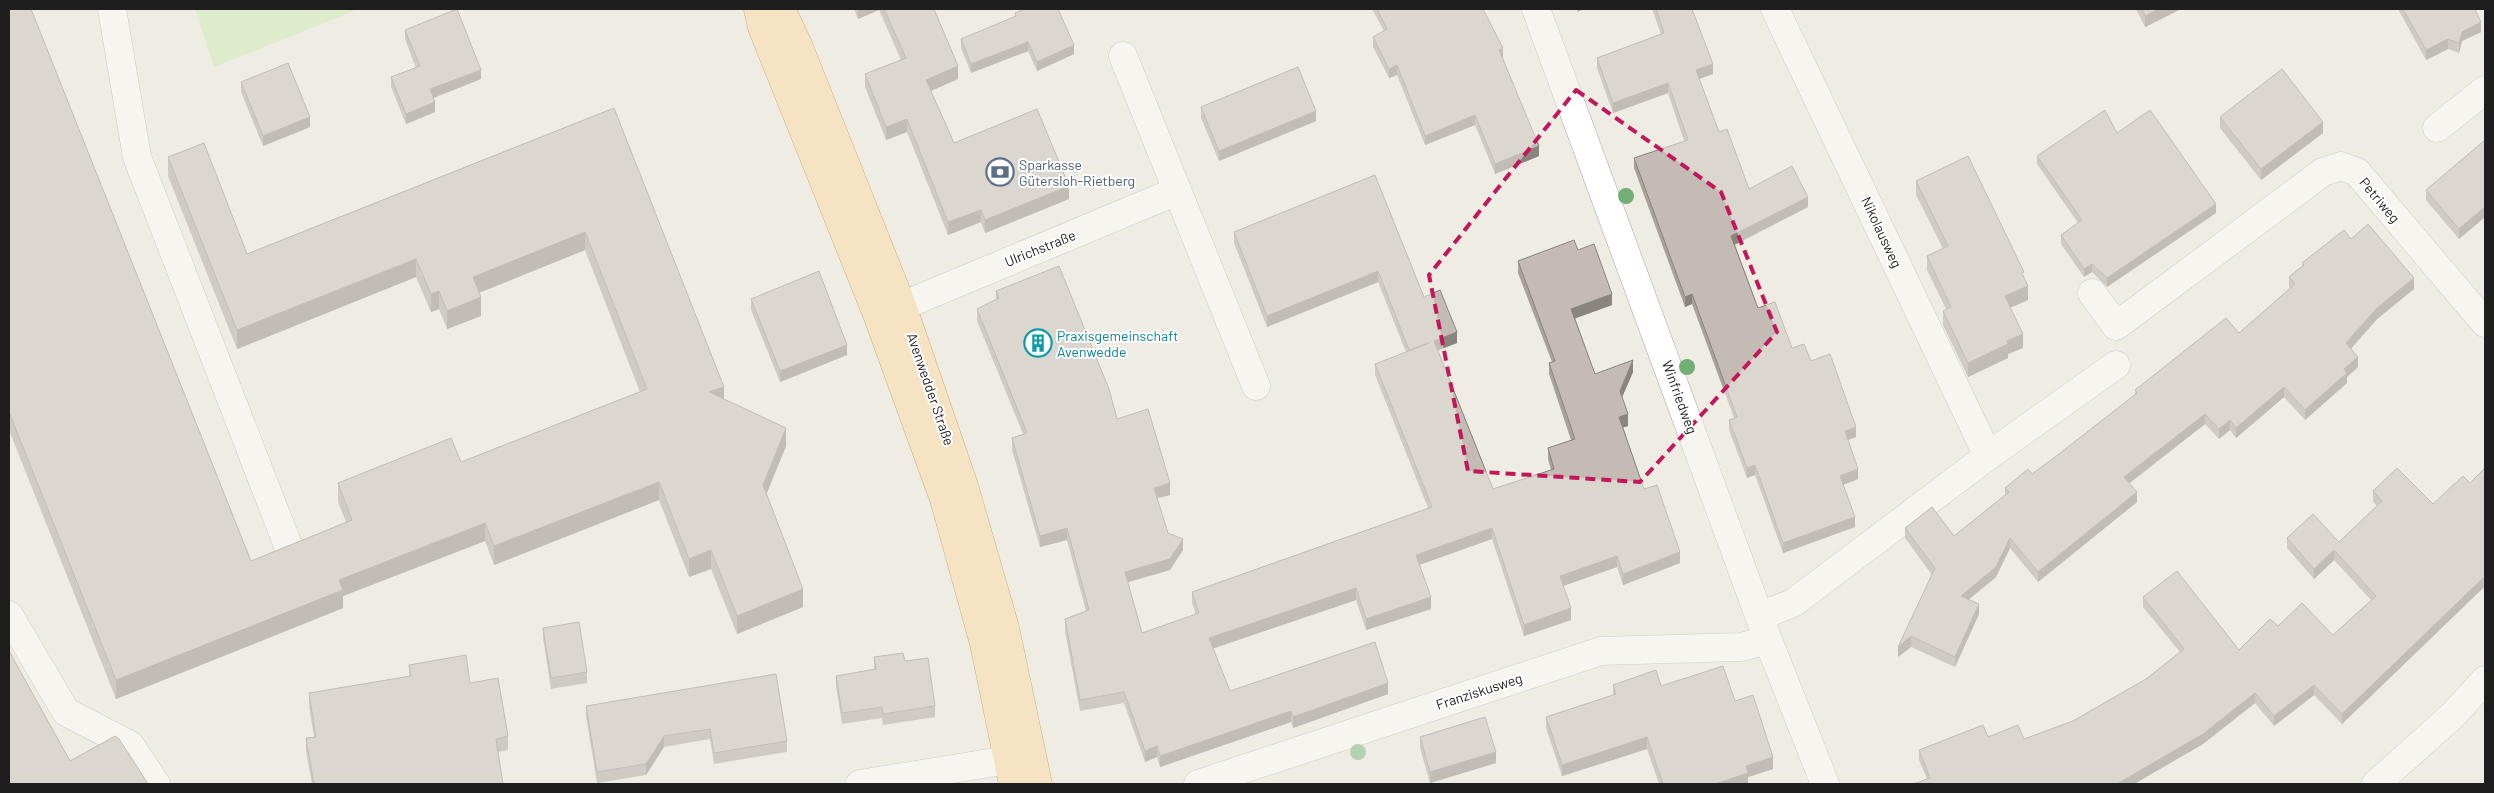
<svg xmlns="http://www.w3.org/2000/svg" width="2494" height="793" font-family="Barlow,sans-serif">
	<style>
		.grass { fill: #c7eaaa }
		.lines { fill: none; stroke-linecap: round; stroke-linejoin: round }
		.minor-casing { stroke: #a5a5a5; stroke-width: 29 }
		.major-casing { stroke: #996c00; stroke-width: 29 }
		.minor { stroke: #fff; stroke-width: 28 }
		.major { stroke: #fcd79d; stroke-width: 28 }
		.tree { fill: #72af74 }
		.wall { fill: #a9a29b }
		.shaded-wall { fill: #89847e }
		.building { fill: #c4bcb4; stroke: #89847e }
		.marked { fill: none; stroke: #c2185b; stroke-width: 4; stroke-dasharray: 10 6; stroke-linejoin: round }
		.labels { text-anchor: middle; dominant-baseline: central; stroke-width: 4; stroke-linejoin: round; paint-order: stroke }
		.service-label { font-size: 14px; fill: #4e5e75; stroke: #fff; text-anchor: start }
		.street-label { font-size: 14px; fill: #1e1e1e; stroke: #fff }
		.culture-label { font-size: 14px; fill: #0d838f; stroke: #fff; text-anchor: start }
	</style>
	<rect width="100%" height="100%" fill="#efece4"/>
	<polygon class="grass" points="195,9 358,9 214,67"/>
	<g class="lines">
		<g class="minor-casing">
			<g id="minor">
				<polyline points="112,9 137,157 289,548"/>
				<polyline points="1536,9 1768,640 1825,784"/>
				<polyline points="1775,9 1988,456"/>
				<polyline points="1123,56 1256,386"/>
				<polyline points="2437,128 2485,90"/>
				<polyline points="2092,293 2116,326 2323,172 2341,166 2357,172 2485,323"/>
				<polyline points="902,306 1177,191"/>
				<polyline points="9,615 66,712 130,745 156,784"/>
				<polyline points="1760,616 1793,603 1988,456 2116,365"/>
				<polyline points="860,784 1008,760"/>
				<polyline points="1198,784 1601,651 1741,647 1768,640"/>
				<polyline points="2376,784 2453,715 2485,680"/>
			</g>
		</g>
		<g class="major-casing">
			<g id="major">
				<polyline points="758,9 762,27 877,314 944,499 984,643 1013,784"/>
				<polyline points="781,9 798,45 902,306 964,486 1005,628 1038,784"/>
			</g>
		</g>
		<use href="#minor" class="minor"/>
		<use href="#major" class="major"/>
	</g>
	<g class="tree">
		<circle cx="1626" cy="196" r="8"/>
		<circle cx="1687" cy="367" r="8"/>
		<circle cx="1358" cy="752" r="8"/>
	</g>
	<g class="wall">
		<polygon points="9,9 251,561 346,522 338,502 338,483 461,462 640,392 585,250 479,293 481,316 447,329 439,309 431,312 416,277 237,349 168,176 168,157 247,254 614,108 724,399 786,446 766,494 803,607 737,634 711,569 689,577 659,500 494,565 485,541 343,596 343,608 116,699 9,430"/>
		<polygon points="854,9 934,9 958,79 931,91 954,143 1069,199 985,233 981,222 948,235 907,132 886,140 865,87 865,74 901,60 879,10 858,19"/>
		<polygon points="1372,9 1483,9 1503,58 1539,156 1495,174 1475,125 1425,145 1397,75 1389,78 1373,47 1373,37 1384,31"/>
		<polygon points="1652,9 1692,9 1713,74 1699,79 1719,132 1749,189 1808,207 1735,245 1758,308 1792,348 1811,361 1856,437 1848,440 1858,479 1843,485 1855,527 1783,553 1755,475 1747,478 1729,430 1729,420 1734,418 1692,304 1685,307 1634,168 1634,158 1684,141 1668,93 1613,113 1597,68 1597,58 1661,34"/>
		<polygon points="2136,9 2181,9 2145,27"/>
		<polygon points="2398,9 2475,9 2481,32 2462,41 2459,53 2448,49 2426,60"/>
		<polygon points="1015,13 1074,54 1037,71 1028,51 971,73 961,48 961,39 1015,17"/>
		<polygon points="405,30 481,79 434,98 435,112 406,124 391,87 391,77 416,68 405,39"/>
		<polygon points="241,82 310,127 263,146 241,92"/>
		<polygon points="1201,107 1316,121 1219,161 1201,118"/>
		<polygon points="2220,117 2323,133 2261,180 2220,128"/>
		<polygon points="2117,133 2216,213 2107,287 2092,272 2084,277 2061,244 2061,235 2078,223 2037,164 2037,156"/>
		<polygon points="2485,140 2485,217 2459,239 2426,200 2426,190"/>
		<polygon points="1375,175 1424,297 1457,343 1438,350 1493,489 1551,470 1548,459 1548,448 1571,440 1549,374 1549,363 1552,362 1518,273 1518,261 1578,250 1612,305 1575,318 1595,374 1633,372 1622,397 1628,426 1623,427 1644,489 1680,563 1623,585 1617,567 1563,586 1571,620 1524,636 1492,539 1419,565 1431,609 1366,630 1356,600 1213,648 1230,691 1388,694 1293,728 1291,722 1160,767 1157,757 1145,762 1124,703 1080,711 1065,631 1065,619 1086,611 1067,540 1040,547 1012,450 1012,438 1023,434 977,321 977,309 996,299 996,291 1117,419 1170,495 1157,498 1168,533 1183,550 1170,570 1128,582 1142,633 1196,615 1192,603 1192,592 1428,508 1375,375 1375,364 1406,352 1378,282 1267,327 1234,243 1234,232"/>
		<polygon points="1916,181 2024,278 2028,300 2010,308 2023,348 2008,354 2008,358 1968,377 1943,325 1943,311 1946,309 1927,270 1927,256 1943,249 1916,195"/>
		<polygon points="2351,239 2414,289 2377,319 2351,349 2358,367 2347,377 2347,383 2305,420 2284,397 2236,438 2230,430 2219,439 2205,424 2130,483 2137,502 2038,582 2010,548 1996,577 1969,599 1979,614 1955,667 1911,647 1898,657 1932,575 1905,538 1905,528 1954,536 2005,495 2005,488 2032,474 2059,454 2135,395 2135,390 2239,333 2290,288 2289,287 2289,277 2302,266 2302,263"/>
		<polygon points="751,299 847,355 780,382 751,310"/>
		<polygon points="2485,468 2485,590 2483,588 2342,724 2314,695 2274,726 2255,703 2203,744 2134,784 1913,784 1927,779 1919,760 1919,750 1988,737 2024,739 2073,721 2146,679 2180,652 2143,607 2143,597 2239,650 2278,626 2333,635 2371,600 2334,560 2314,579 2287,548 2287,538 2339,542 2377,506 2373,501 2373,491 2433,504 2470,483"/>
		<polygon points="543,628 587,672 587,683 551,689 543,638"/>
		<polygon points="874,657 905,661 935,706 935,717 883,725 882,718 842,724 836,686 836,676 874,669"/>
		<polygon points="409,665 470,683 508,736 508,750 498,752 503,784 312,784 306,751 306,738 314,737 309,706 309,693 409,676"/>
		<polygon points="1613,685 1661,686 1735,701 1773,769 1748,777 1748,784 1659,784 1647,749 1562,776 1546,728 1546,717 1613,695"/>
		<polygon points="586,706 787,741 787,752 714,764 710,739 664,747 646,775 597,783 586,716"/>
		<polygon points="1420,737 1496,763 1430,783 1420,748"/>
	</g>
	<g class="shaded-wall">
		<polygon points="858,9 879,9 879,10 858,19"/>
		<polygon points="1577,9 1586,9 1577,12"/>
		<polygon points="2159,9 2181,9 2145,27 2145,16"/>
		<polygon points="2481,22 2481,32 2462,41 2459,53 2459,43 2462,32"/>
		<polygon points="2448,39 2448,49 2426,60 2426,50"/>
		<polygon points="1028,42 1028,51 971,73 971,64"/>
		<polygon points="1074,45 1074,54 1037,71 1037,62"/>
		<polygon points="1503,48 1503,58 1499,60 1499,50"/>
		<polygon points="1713,64 1713,74 1696,80 1696,70"/>
		<polygon points="1397,65 1397,75 1389,78 1389,69"/>
		<polygon points="958,66 958,79 926,93 926,80"/>
		<polygon points="481,70 481,79 430,99 430,89"/>
		<polygon points="1668,83 1668,93 1613,113 1613,103"/>
		<polygon points="435,102 435,112 406,124 406,114"/>
		<polygon points="1316,111 1316,121 1219,161 1219,151"/>
		<polygon points="1475,115 1475,125 1425,145 1425,136"/>
		<polygon points="310,117 310,127 263,146 263,136"/>
		<polygon points="907,119 907,132 886,140 886,127"/>
		<polygon points="2323,122 2323,133 2261,180 2261,169"/>
		<polygon points="1539,146 1539,156 1495,174 1495,164"/>
		<polygon points="1069,186 1069,199 985,233 985,220"/>
		<polygon points="1808,197 1808,207 1731,246 1731,236"/>
		<polygon points="2216,204 2216,213 2107,287 2107,278"/>
		<polygon points="2485,207 2485,217 2459,239 2459,229"/>
		<polygon points="981,210 981,222 948,235 948,222"/>
		<polygon points="585,232 585,250 473,295 473,277"/>
		<polygon points="416,259 416,277 237,349 237,330"/>
		<polygon points="2092,264 2092,272 2084,277 2084,269"/>
		<polygon points="1378,271 1378,282 1267,327 1267,316"/>
		<polygon points="2414,278 2414,289 2377,319 2346,354 2346,343 2377,308"/>
		<polygon points="2028,286 2028,300 2005,310 2005,296"/>
		<polygon points="439,291 439,309 431,312 431,294"/>
		<polygon points="1612,294 1612,305 1571,320 1571,309"/>
		<polygon points="1692,294 1692,304 1685,307 1685,297"/>
		<polygon points="481,297 481,316 447,329 447,311"/>
		<polygon points="1457,332 1457,343 1434,352 1434,341"/>
		<polygon points="2023,334 2023,348 2008,354 2008,358 1968,377 1968,363 2007,341"/>
		<polygon points="847,345 847,355 780,382 780,371"/>
		<polygon points="2358,357 2358,367 2347,377 2347,383 2305,420 2305,410 2344,369"/>
		<polygon points="1633,360 1633,372 1620,402 1620,391"/>
		<polygon points="724,387 724,405 709,392"/>
		<polygon points="2284,387 2284,397 2236,438 2236,428"/>
		<polygon points="1628,414 1628,426 1619,429 1619,417"/>
		<polygon points="2205,414 2205,424 2124,487 2124,477"/>
		<polygon points="2230,420 2230,430 2219,439 2219,429"/>
		<polygon points="1856,427 1856,437 1845,441 1845,431"/>
		<polygon points="786,428 786,446 763,503 763,485"/>
		<polygon points="1755,465 1755,475 1747,478 1747,468"/>
		<polygon points="1858,469 1858,479 1840,486 1840,476"/>
		<polygon points="659,482 659,500 494,565 494,546"/>
		<polygon points="1170,483 1170,495 1154,499 1154,488"/>
		<polygon points="2137,492 2137,502 2038,582 2038,572"/>
		<polygon points="1855,517 1855,527 1783,553 1783,543"/>
		<polygon points="485,523 485,541 343,596 343,608 116,699 116,680 339,580"/>
		<polygon points="1067,528 1067,540 1040,547 1040,536"/>
		<polygon points="1492,528 1492,539 1416,566 1416,555"/>
		<polygon points="2010,538 2010,548 1996,577 1961,606 1961,596"/>
		<polygon points="1183,539 1183,550 1170,570 1125,583 1125,572"/>
		<polygon points="711,550 711,569 689,577 689,559"/>
		<polygon points="2334,550 2334,560 2314,579 2314,569"/>
		<polygon points="1680,552 1680,563 1623,585 1623,574"/>
		<polygon points="1617,556 1617,567 1560,587 1560,576"/>
		<polygon points="2483,578 2483,588 2342,724 2342,714"/>
		<polygon points="1356,588 1356,600 1209,650 1209,638"/>
		<polygon points="803,589 803,607 737,634 737,616"/>
		<polygon points="1431,597 1431,609 1366,630 1366,619"/>
		<polygon points="1979,604 1979,614 1955,667 1955,657"/>
		<polygon points="1571,608 1571,620 1524,636 1524,625"/>
		<polygon points="1911,636 1911,647 1898,657 1898,647"/>
		<polygon points="1388,683 1388,694 1293,728 1293,717"/>
		<polygon points="2314,685 2314,695 2274,726 2274,716"/>
		<polygon points="2255,693 2255,703 2203,744 2134,784 2117,784"/>
		<polygon points="1291,711 1291,722 1160,767 1160,756"/>
		<polygon points="664,736 664,747 646,775 646,764"/>
		<polygon points="1647,737 1647,749 1562,776 1562,765"/>
		<polygon points="1157,746 1157,757 1145,762 1145,751"/>
		<polygon points="1496,752 1496,763 1430,783 1430,772"/>
		<polygon points="1773,757 1773,769 1748,777 1748,784 1715,784 1746,766"/>
	</g>
	<g class="building">
		<polygon points="9,9 31,9 251,561 352,520 338,483 451,438 461,462 647,389 585,232 473,277 481,297 447,311 439,291 431,294 416,259 237,330 168,157 204,143 247,254 614,108 724,387 709,392 786,428 763,485 803,589 737,616 711,550 689,559 659,482 494,546 485,523 339,580 343,590 116,680 9,412"/>
		<polygon points="457,9 481,70 430,89 435,102 406,114 391,77 420,66 405,30"/>
		<polygon points="884,9 934,9 958,66 926,80 954,143 1037,109 1069,186 985,220 981,210 948,222 907,119 886,127 865,74 906,58"/>
		<polygon points="1025,9 1058,9 1074,45 1037,62 1028,42 971,64 961,39 1016,16 1015,13"/>
		<polygon points="1377,9 1483,9 1503,48 1499,50 1539,146 1495,164 1475,115 1425,136 1397,65 1389,69 1373,37 1387,29"/>
		<polygon points="1656,9 1692,9 1713,64 1696,70 1719,132 1727,129 1749,189 1792,166 1808,197 1731,236 1758,308 1775,302 1792,348 1804,344 1811,361 1830,354 1856,427 1845,431 1858,469 1840,476 1855,517 1783,543 1755,465 1747,468 1729,420 1737,417 1692,294 1685,297 1634,158 1688,140 1668,83 1613,103 1597,58 1664,33"/>
		<polygon points="2142,9 2159,9 2145,16"/>
		<polygon points="2403,9 2475,9 2481,22 2462,32 2459,43 2448,39 2426,50"/>
		<polygon points="288,63 310,117 263,136 241,82"/>
		<polygon points="1298,67 1316,111 1219,151 1201,107"/>
		<polygon points="2282,69 2323,122 2261,169 2220,117"/>
		<polygon points="2105,110 2117,133 2150,110 2216,204 2107,278 2092,264 2084,269 2061,235 2082,220 2037,156"/>
		<polygon points="2485,140 2485,207 2459,229 2426,190"/>
		<polygon points="1968,156 2024,272 2022,273 2028,286 2005,296 2023,334 2007,341 2008,344 1968,363 1943,311 1951,307 1927,256 1948,246 1916,181"/>
		<polygon points="1375,175 1424,297 1440,290 1457,332 1434,341 1493,489 1554,469 1548,448 1575,439 1549,363 1555,361 1518,261 1574,240 1578,250 1594,244 1612,294 1571,309 1595,374 1633,360 1620,391 1628,414 1619,417 1644,489 1657,485 1680,552 1623,574 1617,556 1560,576 1571,608 1524,625 1492,528 1416,555 1431,597 1366,619 1356,588 1209,638 1230,691 1375,642 1388,683 1293,717 1291,711 1160,756 1157,746 1145,751 1124,692 1080,700 1065,619 1089,610 1067,528 1040,536 1012,438 1027,433 977,309 999,298 996,291 1059,266 1109,389 1117,419 1148,409 1170,483 1154,488 1168,533 1183,539 1170,559 1125,572 1142,633 1199,613 1192,592 1432,507 1375,364 1429,343 1409,350 1378,271 1267,316 1234,232"/>
		<polygon points="2368,224 2414,278 2377,308 2346,343 2358,357 2344,369 2347,373 2305,410 2284,387 2236,428 2230,420 2219,429 2205,414 2124,477 2137,492 2038,572 2010,538 1996,567 1961,596 1979,604 1955,657 1911,636 1898,647 1935,568 1905,528 1932,507 1954,536 2009,492 2005,488 2028,469 2032,474 2059,454 2137,393 2135,390 2226,318 2239,333 2295,284 2289,277 2304,265 2302,263 2344,230 2351,239"/>
		<polygon points="819,271 847,345 780,371 751,299"/>
		<polygon points="2397,468 2433,504 2463,476 2470,483 2485,468 2485,580 2483,578 2342,714 2314,685 2274,716 2255,693 2203,734 2117,784 1913,784 1930,778 1919,750 1983,725 1988,737 2018,725 2024,739 2073,721 2146,679 2184,649 2143,597 2177,571 2239,650 2270,619 2278,626 2302,603 2333,635 2376,596 2334,550 2314,569 2287,538 2313,514 2339,542 2382,501 2373,491"/>
		<polygon points="579,622 587,672 551,678 543,628"/>
		<polygon points="9,651 70,761 115,736 119,739 136,765 148,784 9,784"/>
		<polygon points="903,653 905,661 928,658 935,706 883,714 882,707 842,713 836,676 876,669 874,657"/>
		<polygon points="466,655 470,683 498,678 508,736 496,739 503,784 314,784 306,738 316,737 309,693 411,676 409,665"/>
		<polygon points="1723,666 1735,701 1753,695 1773,757 1746,766 1748,773 1715,784 1663,784 1647,737 1562,765 1546,717 1616,694 1613,685 1656,670 1661,686"/>
		<polygon points="776,674 787,741 714,753 710,729 664,736 646,764 597,772 586,706"/>
		<polygon points="1485,717 1496,752 1430,772 1420,737"/>
	</g>
	<path d="M0 0H2494V793H0ZM1576 90 1721 192 1777 332 1640 482 1468 471 1429 275Z" fill="#efece4" fill-opacity=".55" fill-rule="evenodd"/>
	<path class="marked" d="M1576 90 1721 192 1777 332 1640 482 1468 471 1429 275Z"/>
	<defs>
		<g id="bank-ring" transform="scale(1.4375)"><circle r="9.5" fill="#fff" stroke="#5c6f8a" stroke-width="1.5"/><path d="M-6-4H6V4H-6ZM0-2.3a2.3 2.3 0 1 0 0 4.6a2.3 2.3 0 1 0 0-4.6Z" fill="#5c6f8a"/></g>
		<g id="building-ring" transform="scale(1.4375)"><circle r="9.5" fill="#fff" stroke="#0f9aa8" stroke-width="1.5"/><path d="M-4-6H4V6H1V3H-1V6H-4ZM-2.5-4.3h1.7v1.8h-1.7ZM.8-4.3h1.7v1.8H.8ZM-2.5-1h1.7V.8h-1.7ZM.8-1h1.7V.8H.8Z" fill="#0f9aa8"/></g>
	</defs>
	<g fill-rule="evenodd">
		<use href="#bank-ring" x="1000" y="172"/>
		<use href="#building-ring" x="1038" y="343"/>
	</g>
	<g class="labels">
		<g class="service-label">
			<text x="1019" y="164">Sparkasse<tspan x="1019" dy="16">Gütersloh-Rietberg</tspan></text>
		</g>
		<g class="street-label">
			<text transform="translate(2380 200) rotate(50)">Petriweg</text>
			<text transform="translate(1882 232) rotate(65)">Nikolausweg</text>
			<text transform="translate(1040 248) rotate(-22)">Ulrichstraße</text>
			<text transform="translate(931 389) rotate(71)">Avenwedder Straße</text>
			<text transform="translate(1680 397) rotate(70)">Winfriedweg</text>
			<text transform="translate(1479 691) rotate(-18)">Franziskusweg</text>
		</g>
		<g class="culture-label">
			<text x="1057" y="335">Praxisgemeinschaft<tspan x="1057" dy="16">Avenwedde</tspan></text>
		</g>
	</g>
	<rect width="2494" height="793" fill="none" stroke="#1e1e1e" stroke-width="20"/>
</svg>
